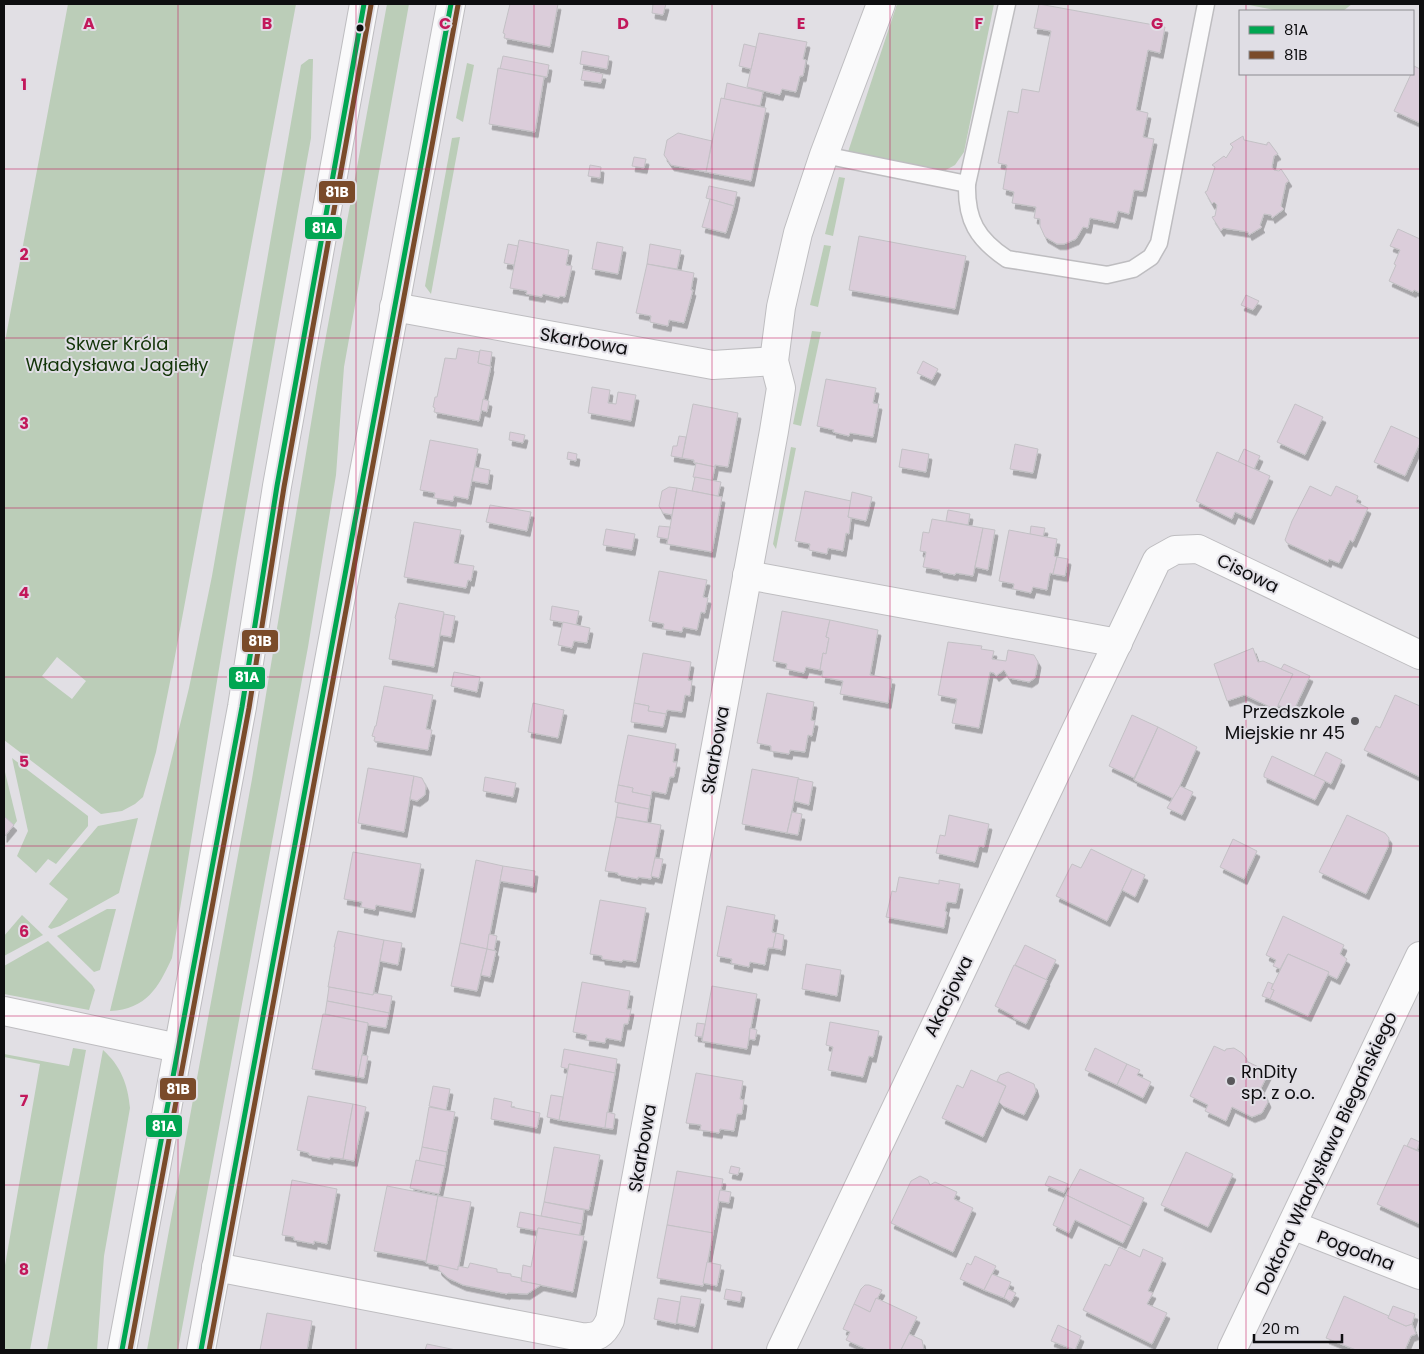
<svg xmlns="http://www.w3.org/2000/svg" width="1424" height="1354" font-family="Poppins,sans-serif">
	<style>
		.green { fill: #bbcdb8; fill-rule: evenodd }
		.building { fill: #dbcdda; stroke: #c3c1c5; filter: url(#shadow) }
		.lines { fill: none; stroke-linecap: round; stroke-linejoin: round }
		.service-casing { stroke: #bebdc0; stroke-width: 19 }
		.minor-casing { stroke: #bebdc0; stroke-width: 30 }
		.secondary-casing { stroke: #bebdc0; stroke-width: 30 }
		.service { stroke: #fafafb; stroke-width: 16 }
		.minor { stroke: #fafafb; stroke-width: 28 }
		.secondary { stroke: #fafafb; stroke-width: 28 }
		.bus-1-casing { stroke: #e0dee5; stroke-width: 9 }
		.bus-2-casing { stroke: #e0dee5; stroke-width: 9 }
		.bus-1 { stroke: #00a651; stroke-width: 5 }
		.bus-2 { stroke: #7a4b2a; stroke-width: 5 }
		.grid { fill: none; stroke: #c2185b; stroke-width: 1; stroke-opacity: 0.55 }
		.bus-dot { fill: #0e0e10; stroke: #e0dee5; stroke-width: 2 }
		.poi-dot { fill: #58575a; stroke: #e0dee5; stroke-width: 2 }
		.labels { text-anchor: middle; dominant-baseline: central; stroke-width: 4; stroke-linejoin: round; paint-order: stroke }
		.street-label { font-size: 18px; fill: #0e0e10; stroke: #e0dee5 }
		.park-label { font-size: 18px; fill: #123408; stroke: #e0dee5 }
		.poi-label { font-size: 18px; fill: #0e0e10; stroke: #e0dee5; text-anchor: end }
		.grid-label { font-size: 16px; text-anchor: middle; font-weight: bold; fill: #c2185b; stroke: #e0dee5; stroke-width: 4; stroke-linejoin: round; paint-order: stroke }
		.line-badge { stroke: #e0dee5; stroke-width: 2 }
		.badge-label { font-size: 14px; text-anchor: middle; font-weight: bold; fill: #fff }
	</style>
	<defs>
		<filter id="shadow"><feDropShadow dx="3" dy="5.5" stdDeviation="0" flood-color="#0004"/></filter>
	</defs>
	<rect width="100%" height="100%" fill="#e1dfe4"/>
	<g class="green">
		<path d="M68 4H296L173 667 156 752 143 797 135 804 122 811 101 814 4 740V347ZM57 657 86 681 72 699 42 676Z"/>
		<polygon points="387,4 409,4 344,367 336,475 308,647 178,1350 147,1350 252,779 321,363"/>
		<polygon points="897,4 994,4 964,152 955,165 942,172 847,155"/>
		<polygon points="1244,4 1352,4 1343,11 1279,11"/>
		<path d="M309 59H313L311 138 307 160 237 558 172 958C158 988 147 1009 110 1011L189 688 212 576 301 65Z"/>
		<polygon points="467,63 474,65 463,122 456,118"/>
		<polygon points="460,137 431,294 425,286 452,138"/>
		<polygon points="839,177 845,178 833,236 825,234"/>
		<polygon points="824,245 831,246 818,307 810,305"/>
		<polygon points="812,331 821,332 801,426 793,424"/>
		<polygon points="791,447 796,448 776,549 773,544"/>
		<polygon points="12,758 88,816 88,826 56,864 48,859 36,873 17,856 28,831"/>
		<polygon points="4,768 17,821 14,825 4,816"/>
		<polygon points="138,818 119,893 60,926 51,929 48,927 68,899 49,884 98,826"/>
		<polygon points="107,909 116,909 100,970 94,972 57,936"/>
		<polygon points="22,915 43,935 4,956 4,936"/>
		<polygon points="48,941 92,985 95,990 89,1010 4,994 4,966"/>
		<polygon points="73,1048 86,1050 30,1350 4,1350 4,1271 40,1064 4,1057 4,1054 69,1066"/>
		<path d="M103 1050C121 1066 128 1085 130 1108L104 1256 97 1350H47Z"/>
	</g>
	<g class="building">
		<polygon points="510,4 558,4 550,47 504,38 505,34 503,33"/>
		<polygon points="653,4 666,4 663,15 652,13"/>
		<polygon points="1039,4 1165,27 1160,53 1148,50 1136,110 1148,113 1143,137 1154,139 1143,191 1134,190 1129,214 1118,211 1115,223 1090,218 1088,228 1083,227 1076,239 1064,244 1057,244 1045,237 1040,226 1040,219 1034,218 1036,207 1012,203 1014,192 1003,189 1007,165 998,163 1008,111 1018,113 1022,89 1039,92 1051,31 1034,28"/>
		<polygon points="759,33 807,42 803,59 806,60 803,76 800,76 796,92 782,89 780,95 747,87"/>
		<polygon points="744,44 756,47 751,69 739,66"/>
		<polygon points="582,51 609,56 607,69 580,64"/>
		<polygon points="503,56 549,65 547,77 500,69"/>
		<polygon points="1414,66 1420,69 1420,123 1394,111 1411,74 1413,74"/>
		<polygon points="498,68 544,77 535,132 489,124"/>
		<polygon points="583,70 603,74 601,83 581,80"/>
		<polygon points="727,83 763,92 760,106 724,99"/>
		<polygon points="721,98 766,108 751,181 706,172"/>
		<polygon points="678,133 712,141 706,172 671,165 664,155 667,140"/>
		<polygon points="1243,136 1244,140 1267,145 1267,143 1269,142 1278,154 1274,156 1272,167 1274,170 1279,171 1281,169 1289,181 1286,183 1281,206 1284,209 1272,218 1271,215 1264,214 1260,225 1262,227 1249,235 1248,232 1223,228 1221,231 1212,217 1215,216 1217,205 1214,202 1212,204 1205,192 1207,191 1215,167 1212,165 1224,156 1226,158 1233,147 1230,144"/>
		<polygon points="634,157 646,159 644,168 632,166"/>
		<polygon points="590,165 601,167 600,178 588,176"/>
		<polygon points="709,186 737,192 734,206 706,198"/>
		<polygon points="710,199 734,206 726,233 702,227"/>
		<polygon points="1398,229 1420,239 1420,293 1414,290 1413,292 1389,281 1396,265 1394,264 1400,250 1390,246"/>
		<polygon points="859,236 966,256 955,309 849,290"/>
		<polygon points="519,240 569,250 566,265 572,266 565,297 560,296 559,298 543,294 542,297 526,294 527,291 510,288"/>
		<polygon points="597,242 623,247 618,274 592,269"/>
		<polygon points="508,244 518,246 514,265 504,263"/>
		<polygon points="650,244 681,250 677,269 647,264"/>
		<polygon points="647,264 694,273 691,290 693,290 684,323 669,320 668,326 650,322 651,316 636,313"/>
		<polygon points="1246,295 1259,301 1253,310 1241,305"/>
		<polygon points="458,348 480,352 478,363 491,366 479,421 434,412 435,408 433,407 435,397 437,397 445,358 456,359"/>
		<polygon points="480,350 492,352 490,366 478,363"/>
		<polygon points="923,361 938,369 932,380 917,373"/>
		<polygon points="826,379 876,388 873,403 879,404 873,437 850,433 849,436 833,432 834,430 817,426"/>
		<polygon points="592,387 610,390 608,403 616,404 618,392 636,395 631,421 588,413"/>
		<polygon points="483,399 489,401 487,412 481,410"/>
		<polygon points="693,404 738,413 728,467 715,465 715,467 696,463 694,463 694,460 682,458"/>
		<polygon points="1295,404 1323,417 1305,455 1277,442"/>
		<polygon points="1391,426 1420,439 1420,443 1405,476 1374,462"/>
		<polygon points="510,432 525,435 523,443 509,440"/>
		<polygon points="679,436 686,437 682,458 671,456 673,446 677,446"/>
		<polygon points="430,440 478,449 468,499 454,496 453,501 434,498 435,493 420,490"/>
		<polygon points="1015,444 1038,449 1033,473 1010,469"/>
		<polygon points="902,449 929,454 926,472 899,467"/>
		<polygon points="1244,449 1260,456 1254,469 1238,462"/>
		<polygon points="568,452 577,454 576,461 567,459"/>
		<polygon points="1217,452 1270,476 1251,519 1235,512 1232,519 1196,501"/>
		<polygon points="696,463 715,467 712,481 693,477"/>
		<polygon points="475,467 490,470 488,484 472,481"/>
		<polygon points="695,477 721,482 718,496 692,491"/>
		<polygon points="1310,486 1331,496 1336,486 1358,496 1356,502 1368,508 1353,542 1350,540 1339,563 1329,559 1328,562 1287,543 1285,540 1292,521"/>
		<polygon points="669,487 677,488 672,515 663,513 659,506 662,491"/>
		<polygon points="677,488 722,497 712,552 667,544"/>
		<polygon points="805,491 851,501 848,517 851,518 849,534 846,533 843,551 828,548 827,554 809,550 810,544 795,541"/>
		<polygon points="852,492 872,497 866,521 848,517"/>
		<polygon points="490,505 531,512 527,531 486,522"/>
		<polygon points="948,510 970,514 968,525 946,521"/>
		<polygon points="932,519 983,528 973,576 956,573 955,575 940,572 940,570 923,567 926,552 920,551 923,532 929,533"/>
		<polygon points="414,522 461,530 454,563 474,566 471,581 468,580 466,588 404,577"/>
		<polygon points="659,526 670,527 668,539 657,537"/>
		<polygon points="1031,526 1045,528 1043,537 1030,534"/>
		<polygon points="983,528 995,530 988,570 975,567"/>
		<polygon points="606,529 635,534 632,550 603,545"/>
		<polygon points="1009,530 1057,539 1054,556 1057,557 1053,574 1050,573 1047,590 1033,587 1031,593 1013,589 1014,584 999,581"/>
		<polygon points="1057,557 1068,559 1065,576 1053,574"/>
		<polygon points="659,571 707,580 703,597 708,598 705,613 701,612 697,630 683,627 682,632 663,629 664,624 649,621"/>
		<polygon points="399,603 444,612 434,667 389,659 396,619 395,618"/>
		<polygon points="552,606 579,611 576,625 550,620"/>
		<polygon points="782,611 830,620 826,637 829,638 826,654 823,653 820,670 806,667 804,673 786,669 787,664 773,661"/>
		<polygon points="444,614 455,616 451,637 440,635"/>
		<polygon points="830,620 878,630 870,675 892,679 888,703 840,694 843,681 822,677 823,671 820,670 823,653 826,654 829,638 826,637"/>
		<polygon points="563,622 590,628 587,643 574,641 572,648 558,645"/>
		<polygon points="948,642 982,646 981,649 994,651 992,659 1006,661 1008,650 1034,655 1038,662 1035,678 1029,682 1009,678 1004,670 996,676 994,673 990,672 979,728 952,723 957,699 938,695"/>
		<polygon points="1253,648 1258,662 1263,661 1293,674 1276,710 1245,695 1227,701 1214,664"/>
		<polygon points="643,653 691,662 688,680 692,681 690,696 685,695 682,712 667,710 666,714 648,711 649,706 634,703"/>
		<polygon points="1284,664 1310,676 1293,712 1278,705 1293,674 1281,669"/>
		<polygon points="454,672 480,677 477,692 451,686"/>
		<polygon points="384,686 433,695 426,729 432,730 428,750 374,741 375,737 372,736 375,726 376,726"/>
		<polygon points="767,693 814,702 811,720 815,721 812,736 808,735 805,752 790,750 789,754 771,751 771,746 757,743"/>
		<polygon points="1395,695 1420,706 1420,777 1364,750 1376,726 1380,728"/>
		<polygon points="533,703 564,710 558,738 528,732"/>
		<polygon points="634,703 649,706 648,711 666,714 663,727 631,722"/>
		<polygon points="1132,715 1158,727 1134,778 1109,766"/>
		<polygon points="1158,727 1197,747 1174,799 1134,780"/>
		<polygon points="628,735 676,744 673,762 677,762 674,777 670,777 666,794 652,791 651,796 632,792 633,788 618,785"/>
		<polygon points="1326,752 1342,760 1331,784 1314,776"/>
		<polygon points="1272,756 1325,781 1315,800 1264,777 1264,774"/>
		<polygon points="368,768 414,776 404,832 358,823"/>
		<polygon points="752,769 799,778 787,833 742,824"/>
		<polygon points="414,776 422,778 426,786 425,795 417,801 410,799"/>
		<polygon points="485,777 516,783 513,797 483,791"/>
		<polygon points="798,779 813,782 809,805 794,801"/>
		<polygon points="618,785 633,788 632,792 651,796 649,809 615,802"/>
		<polygon points="1180,786 1193,792 1182,815 1167,808"/>
		<polygon points="618,803 649,809 647,822 616,817"/>
		<polygon points="792,812 802,814 798,835 787,833"/>
		<polygon points="949,815 989,824 984,847 979,846 975,862 936,853 940,835 945,836"/>
		<polygon points="1347,815 1385,833 1389,838 1388,847 1366,894 1319,872"/>
		<polygon points="4,816 14,825 4,837"/>
		<polygon points="616,817 661,825 651,879 638,877 638,879 618,875 618,873 605,871"/>
		<polygon points="1233,839 1257,851 1244,879 1220,867"/>
		<polygon points="1091,849 1132,869 1107,921 1056,896 1072,864 1081,868"/>
		<polygon points="353,852 421,864 412,912 376,905 375,910 361,907 362,902 344,899"/>
		<polygon points="655,858 663,859 659,878 651,876"/>
		<polygon points="476,860 503,866 487,949 460,943"/>
		<polygon points="503,866 535,871 533,887 500,881"/>
		<polygon points="1132,869 1145,875 1135,897 1122,890"/>
		<polygon points="899,877 939,884 939,880 960,884 956,903 947,902 945,911 947,912 944,928 886,917 892,891 896,892"/>
		<polygon points="600,900 646,908 636,962 623,960 622,962 602,959 602,956 590,954"/>
		<polygon points="727,906 775,915 772,932 776,933 773,948 768,948 765,965 750,962 749,967 731,963 732,959 717,956"/>
		<polygon points="1283,916 1344,945 1340,954 1347,959 1337,979 1327,974 1329,972 1288,954 1280,969 1273,966 1276,960 1266,955"/>
		<polygon points="338,931 384,940 373,995 328,987 335,947 334,947"/>
		<polygon points="776,933 784,935 782,950 773,948"/>
		<polygon points="489,934 497,936 494,951 487,949"/>
		<polygon points="384,940 402,943 398,965 380,961"/>
		<polygon points="460,943 487,949 477,991 451,986"/>
		<polygon points="1025,945 1056,960 1046,980 1015,965"/>
		<polygon points="487,949 496,951 490,977 481,975"/>
		<polygon points="1288,954 1329,972 1308,1016 1270,999 1274,990 1271,989"/>
		<polygon points="806,964 841,970 837,996 802,989"/>
		<polygon points="1014,965 1047,980 1026,1024 1013,1018 1014,1016 995,1006"/>
		<polygon points="582,982 630,991 627,1009 631,1009 628,1024 624,1024 621,1041 606,1038 605,1043 586,1040 587,1035 573,1032"/>
		<polygon points="1268,982 1273,984 1271,989 1274,990 1270,999 1262,996"/>
		<polygon points="712,986 757,994 747,1049 702,1041"/>
		<polygon points="329,987 373,995 374,993 392,996 389,1013 327,1001"/>
		<polygon points="327,1001 389,1013 386,1028 368,1025 368,1023 325,1014"/>
		<polygon points="323,1014 368,1023 358,1077 312,1069"/>
		<polygon points="830,1022 879,1031 873,1057 869,1056 863,1077 828,1070 833,1047 826,1045"/>
		<polygon points="697,1023 705,1024 702,1037 695,1036"/>
		<polygon points="750,1028 757,1030 755,1040 749,1039"/>
		<polygon points="1214,1046 1225,1051 1226,1049 1234,1048 1242,1053 1247,1059 1246,1061 1269,1072 1260,1090 1263,1091 1268,1102 1262,1113 1252,1117 1232,1107 1226,1121 1205,1111 1208,1105 1190,1096"/>
		<polygon points="1095,1048 1127,1064 1117,1085 1085,1070"/>
		<polygon points="564,1049 617,1059 615,1073 569,1064 568,1069 561,1067"/>
		<polygon points="362,1055 368,1056 364,1078 358,1077"/>
		<polygon points="569,1064 615,1073 605,1128 559,1120"/>
		<polygon points="1127,1064 1140,1070 1137,1075 1151,1082 1143,1098 1117,1085"/>
		<polygon points="971,1070 1006,1086 983,1137 942,1118 957,1085 963,1088"/>
		<polygon points="1008,1072 1034,1084 1036,1091 1024,1115 1003,1106 999,1102 1006,1086 997,1081 1000,1075"/>
		<polygon points="696,1073 743,1081 740,1099 744,1100 742,1114 737,1114 734,1131 720,1129 719,1133 700,1130 701,1125 686,1123"/>
		<polygon points="433,1086 450,1089 446,1110 429,1106"/>
		<polygon points="551,1095 563,1097 559,1120 547,1117"/>
		<polygon points="308,1096 353,1104 343,1159 330,1157 330,1159 309,1155 309,1153 297,1150"/>
		<polygon points="494,1098 512,1102 511,1107 540,1113 537,1128 491,1119"/>
		<polygon points="353,1104 366,1107 354,1161 343,1159"/>
		<polygon points="429,1107 455,1112 447,1152 422,1147"/>
		<polygon points="607,1112 615,1114 613,1129 605,1128"/>
		<polygon points="1411,1138 1420,1142 1417,1150 1407,1146"/>
		<polygon points="1404,1145 1420,1152 1420,1224 1377,1204"/>
		<polygon points="422,1147 447,1152 445,1166 419,1161"/>
		<polygon points="554,1147 600,1155 589,1210 544,1202"/>
		<polygon points="1186,1152 1233,1174 1208,1227 1161,1205"/>
		<polygon points="416,1160 445,1166 439,1194 410,1188"/>
		<polygon points="731,1166 740,1168 738,1175 729,1173"/>
		<polygon points="1080,1169 1144,1198 1131,1226 1066,1195"/>
		<polygon points="677,1171 723,1179 713,1233 667,1225"/>
		<polygon points="920,1176 928,1180 930,1185 935,1182 957,1192 954,1199 973,1208 953,1252 891,1223 911,1181"/>
		<polygon points="1049,1176 1068,1184 1064,1193 1045,1185"/>
		<polygon points="292,1180 337,1189 327,1244 314,1241 314,1244 294,1240 294,1237 282,1235"/>
		<polygon points="387,1186 438,1196 426,1261 374,1251"/>
		<polygon points="720,1190 731,1192 729,1203 718,1201"/>
		<polygon points="1066,1195 1131,1226 1123,1243 1075,1220 1069,1233 1053,1225"/>
		<polygon points="438,1196 471,1202 458,1270 426,1263"/>
		<polygon points="544,1202 584,1210 582,1224 541,1216"/>
		<polygon points="520,1212 582,1224 579,1236 538,1228 538,1231 517,1227"/>
		<polygon points="667,1225 713,1233 703,1286 657,1278"/>
		<polygon points="538,1228 584,1236 573,1292 521,1281 523,1265 531,1267"/>
		<polygon points="1119,1247 1140,1257 1143,1249 1163,1258 1148,1291 1153,1293 1147,1304 1167,1313 1152,1344 1083,1310 1105,1264 1110,1266"/>
		<polygon points="975,1256 996,1266 984,1290 960,1279 967,1263 971,1265"/>
		<polygon points="707,1262 721,1265 717,1286 703,1283"/>
		<polygon points="470,1263 497,1269 497,1272 511,1274 511,1276 521,1278 521,1281 541,1285 527,1294 508,1293 507,1294 463,1285 448,1278 439,1270 438,1265 458,1270 458,1266 468,1268"/>
		<polygon points="992,1274 1011,1282 1004,1298 984,1290"/>
		<polygon points="865,1285 869,1285 882,1290 870,1312 854,1304 861,1289"/>
		<polygon points="726,1289 742,1292 740,1302 724,1299"/>
		<polygon points="1008,1289 1016,1293 1011,1302 1004,1298"/>
		<polygon points="681,1296 701,1299 695,1327 677,1323"/>
		<polygon points="1344,1296 1389,1316 1388,1318 1406,1326 1412,1324 1416,1334 1411,1336 1405,1350 1356,1350 1326,1338"/>
		<polygon points="658,1298 680,1302 676,1324 654,1319"/>
		<polygon points="876,1298 917,1317 901,1350 868,1350 846,1340 850,1332 843,1329 854,1304 870,1312"/>
		<polygon points="1393,1306 1415,1314 1412,1324 1406,1326 1388,1318"/>
		<polygon points="267,1313 312,1321 307,1350 260,1350"/>
		<polygon points="1058,1325 1081,1336 1075,1350 1051,1341"/>
		<polygon points="909,1334 922,1340 924,1350 901,1350"/>
		<polygon points="427,1344 456,1350 425,1350"/>
	</g>
	<g class="lines">
		<g class="service-casing">
			<g id="service">
				<path d="M1007 4 967 184C966 220 977 239 1007 259L1107 275 1133 269 1151 257 1159 243 1206 4"/>
				<polyline points="824,155 967,184"/>
			</g>
		</g>
		<g class="minor-casing">
			<g id="minor">
				<polyline points="394,307 713,365 774,361"/>
				<polyline points="747,575 1118,643"/>
				<polyline points="4,1011 178,1048"/>
				<polyline points="1292,1225 1420,1275"/>
				<path d="M216 1267 581 1337C597 1338 603 1335 610 1320L774 431 781 388 774 361 781 307 798 233 824 155 881 4"/>
				<polyline points="781,1350 1157,560 1175,550 1198,549 1420,655"/>
				<polyline points="1232,1350 1420,956"/>
			</g>
		</g>
		<g class="secondary-casing">
			<g id="secondary">
				<polyline points="122,1350 242,707 277,486 364,4"/>
				<polyline points="201,1350 451,4"/>
			</g>
		</g>
		<use href="#service" class="service"/>
		<use href="#minor" class="minor"/>
		<use href="#secondary" class="secondary"/>
		<g class="bus-1-casing">
			<g id="bus-1">
				<polyline points="122,1350 242,707 277,486 364,4"/>
				<polyline points="201,1350 451,4"/>
			</g>
		</g>
		<g class="bus-2-casing">
			<g id="bus-2">
				<polyline points="130,1350 249,708 284,487 371,5"/>
				<polyline points="209,1350 458,5"/>
			</g>
		</g>
		<use href="#bus-1" class="bus-1"/>
		<use href="#bus-2" class="bus-2"/>
	</g>
	<path class="grid" d="M178 4V1350M356 4V1350M534 4V1350M712 4V1350M890 4V1350M1068 4V1350M1246 4V11M1246 74V1350M4 169H1420M4 338H1420M4 508H1420M4 677H1420M4 846H1420M4 1016H1420M4 1185H1420"/>
	<circle class="bus-dot" cx="360" cy="28" r="4.5"/>
	<g class="poi-dot">
		<circle cx="1355" cy="721" r="5"/>
		<circle cx="1231" cy="1081" r="5"/>
	</g>
	<g class="labels">
		<g class="street-label">
			<text transform="translate(584 341) rotate(10)">Skarbowa</text>
			<text transform="translate(1248 573) rotate(26)">Cisowa</text>
			<text transform="translate(715 750) rotate(-80)">Skarbowa</text>
			<text transform="translate(948 996) rotate(-64)">Akacjowa</text>
			<text transform="translate(642 1148) rotate(-80)">Skarbowa</text>
			<text transform="translate(1326 1153) rotate(-65)">Doktora Władysława Biegańskiego</text>
			<text transform="translate(1356 1250) rotate(21)">Pogodna</text>
		</g>
		<g class="park-label">
			<text x="117" y="343">Skwer Króla<tspan x="117" dy="21">Władysława Jagiełły</tspan></text>
		</g>
		<g class="poi-label">
			<text x="1345" y="711">Przedszkole<tspan x="1345" dy="21">Miejskie nr 45</tspan></text>
			<text x="1241" y="1071" text-anchor="start">RnDity<tspan x="1241" dy="21">sp. z o.o.</tspan></text>
		</g>
	</g>
	<g class="grid-label">
		<text x="89" y="29">A</text>
		<text x="267" y="29">B</text>
		<text x="445" y="29">C</text>
		<text x="623" y="29">D</text>
		<text x="801" y="29">E</text>
		<text x="979" y="29">F</text>
		<text x="1157" y="29">G</text>
		<text x="24" y="90">1</text>
		<text x="24" y="260">2</text>
		<text x="24" y="429">3</text>
		<text x="24" y="598">4</text>
		<text x="24" y="767">5</text>
		<text x="24" y="937">6</text>
		<text x="24" y="1106">7</text>
		<text x="24" y="1275">8</text>
	</g>
	<g class="line-badge">
		<rect x="318" y="180" width="38" height="24" rx="5" fill="#7a4b2a"/>
		<rect x="304" y="216" width="39" height="24" rx="5" fill="#00a651"/>
		<rect x="241" y="629" width="38" height="24" rx="5" fill="#7a4b2a"/>
		<rect x="228" y="666" width="38" height="24" rx="5" fill="#00a651"/>
		<rect x="159" y="1077" width="38" height="24" rx="5" fill="#7a4b2a"/>
		<rect x="145" y="1114" width="38" height="24" rx="5" fill="#00a651"/>
	</g>
	<g class="badge-label">
		<text x="337" y="197">81B</text>
		<text x="324" y="233">81A</text>
		<text x="260" y="646">81B</text>
		<text x="247" y="682">81A</text>
		<text x="178" y="1094">81B</text>
		<text x="164" y="1131">81A</text>
	</g>
	<rect width="1424" height="1354" fill="none" stroke="#0e0e10" stroke-width="10"/>
	<rect x="1239" y="10" width="175" height="65" fill="#e0dee5" stroke="#8c8b90"/>
	<rect x="1249" y="26" width="25" height="8" fill="#00a651" stroke="#8c8b90"/>
	<text x="1284" y="35" font-size="15" fill="#0e0e10">81A</text>
	<rect x="1249" y="51" width="25" height="8" fill="#7a4b2a" stroke="#8c8b90"/>
	<text x="1284" y="60" font-size="15" fill="#0e0e10">81B</text>
	<path d="M1254 1334v8h88v-8" fill="none" stroke="#0e0e10" stroke-width="2.5"/>
	<text x="1262" y="1334" font-size="15" fill="#0e0e10" stroke="#e0dee5" stroke-width="4" paint-order="stroke">20 m</text>
</svg>
